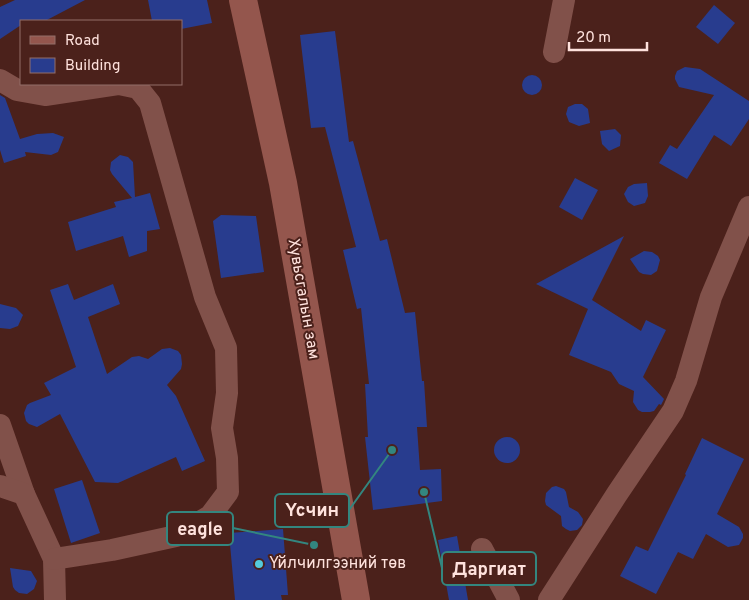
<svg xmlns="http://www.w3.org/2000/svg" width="749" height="600" font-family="Overpass,sans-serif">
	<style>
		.building { fill: #283c8e }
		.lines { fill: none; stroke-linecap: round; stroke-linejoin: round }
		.street { stroke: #81514a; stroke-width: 22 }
		.secondary { stroke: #94564d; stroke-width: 28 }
		.poi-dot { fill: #54cadc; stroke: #4b211b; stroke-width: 2 }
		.labels { text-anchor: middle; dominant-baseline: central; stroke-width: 4; stroke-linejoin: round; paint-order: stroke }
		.street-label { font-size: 16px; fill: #ffe2dd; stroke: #4b211b }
		.poi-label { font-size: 16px; fill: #ffe2dd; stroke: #4b211b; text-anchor: start }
		.leader { fill: none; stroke: #33867f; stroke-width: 2 }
		.callout-dot { fill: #33867f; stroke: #4b211b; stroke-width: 2 }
		.callout { fill: #4b211b; stroke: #33867f; stroke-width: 2 }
		.callout-label { font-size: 18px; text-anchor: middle; font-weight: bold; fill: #ffe2dd }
	</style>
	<rect width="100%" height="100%" fill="#4b211b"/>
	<g class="building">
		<polygon points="15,0 85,0 45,21 21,21 21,25 0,39 0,7"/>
		<polygon points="148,0 207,0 212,23 181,29 181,21 152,21"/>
		<polygon points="714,5 735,23 718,44 696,27"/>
		<polygon points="335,31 349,142 353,141 380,241 387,239 405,313 415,312 422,381 424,381 427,427 417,427 420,470 441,469 442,501 373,510 365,437 368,437 365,384 369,384 361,308 357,309 343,250 356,247 325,127 311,128 300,35"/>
		<polygon points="685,67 700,69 749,101 749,119 731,146 714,135 687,179 659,163 670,145 677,149 714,95 679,87 675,79 675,76 677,71"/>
		<circle cx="532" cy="85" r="10"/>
		<polygon points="0,95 5,98 20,139 37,134 53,133 64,137 58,152 51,155 25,152 26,156 4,163 0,150"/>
		<polygon points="575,104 582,104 588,109 590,123 579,126 569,122 566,114 568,107"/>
		<polygon points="615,129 621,135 620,146 609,151 602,144 600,131"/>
		<polygon points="120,155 128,157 133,162 135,197 150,193 160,229 147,231 147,251 129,257 123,236 76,251 68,222 116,207 114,202 132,198 112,174 110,170 111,162"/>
		<polygon points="575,178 598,190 582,220 559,207"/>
		<polygon points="647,183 648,196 645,203 634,206 628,202 624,194 628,187 634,184"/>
		<polygon points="221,215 256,216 264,272 221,278 213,221"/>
		<polygon points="624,236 592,300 641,331 646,320 666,330 643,377 664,399 661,405 659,404 654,411 650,412 642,412 638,410 633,402 634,391 619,384 611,372 569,355 590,304 588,309 536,284"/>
		<polygon points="644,251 652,252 658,256 660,260 657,271 651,275 643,274 639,272 630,259"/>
		<polygon points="68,284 74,300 113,284 120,304 88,317 107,374 132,357 139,356 148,359 162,349 170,348 178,351 181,355 182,364 181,369 167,385 176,396 205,461 182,471 176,457 118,483 95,482 60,414 37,427 29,424 26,421 24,413 27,405 30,403 51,395 44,383 76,367 50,290"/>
		<polygon points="0,304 16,308 23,315 18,326 10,329 0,328"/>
		<circle cx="507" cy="450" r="13"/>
		<polygon points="702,438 744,459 717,514 739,527 743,534 743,538 739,545 728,547 706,534 693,559 678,552 656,594 620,576 636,546 648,551 686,475 685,474"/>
		<polygon points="82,480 100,533 71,543 54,489"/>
		<polygon points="556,486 564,489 566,492 569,507 578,512 583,519 582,525 577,530 570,531 566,529 562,526 561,516 546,505 545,501 546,493 552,487"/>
		<polygon points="283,529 288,595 281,595 282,600 235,600 229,533"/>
		<polygon points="457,536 468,600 449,600 438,540"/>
		<polygon points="10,568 31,571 37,581 34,589 27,594 19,593 15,590 13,587"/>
	</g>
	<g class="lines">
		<g class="street">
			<polyline points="554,52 564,0"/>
			<polyline points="0,80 17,90 45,95 118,84"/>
			<polyline points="0,425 24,494"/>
			<polyline points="0,486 24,494 54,559 55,600"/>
			<polyline points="482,549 509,600"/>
			<polyline points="54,559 112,550 176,536 210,516 228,492 227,458 222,428 227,393 226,348 205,297 150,103 138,88 119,84"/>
			<polyline points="549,600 617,494 673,411 686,381 711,297 749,207"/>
		</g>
		<polyline class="secondary" points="243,0 283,183 356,600"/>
	</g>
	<circle class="poi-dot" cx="259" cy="564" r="5"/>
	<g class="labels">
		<g class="street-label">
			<text transform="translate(303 299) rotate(80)">Хувьсгалын зам</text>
		</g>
		<g class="poi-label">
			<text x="269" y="564">Үйлчилгээний төв</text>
		</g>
	</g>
	<path class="leader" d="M392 450L349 510M314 545L233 528M424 492L442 568"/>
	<g class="callout-dot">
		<circle cx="392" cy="450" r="5"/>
		<circle cx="314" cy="545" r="5"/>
		<circle cx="424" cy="492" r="5"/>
	</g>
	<g class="callout">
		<rect x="275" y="494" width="74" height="33" rx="5"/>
		<rect x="167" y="512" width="66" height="33" rx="5"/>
		<rect x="442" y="552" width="94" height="33" rx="5"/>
	</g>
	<g class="callout-label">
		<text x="312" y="516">Үсчин</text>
		<text x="200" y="535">eagle</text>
		<text x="489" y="575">Даргиат</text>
	</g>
	<rect x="20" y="20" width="162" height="65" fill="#4b211b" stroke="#936e69"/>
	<rect x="30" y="36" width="25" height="8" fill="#94564d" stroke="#936e69"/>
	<text x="65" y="45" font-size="15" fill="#ffe2dd">Road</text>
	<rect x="30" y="58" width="25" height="15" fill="#283c8e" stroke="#936e69"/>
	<text x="65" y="70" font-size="15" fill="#ffe2dd">Building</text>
	<path d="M569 42v8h78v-8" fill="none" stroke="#ffe2dd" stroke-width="2.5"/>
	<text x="576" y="42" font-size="15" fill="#ffe2dd" stroke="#4b211b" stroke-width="4" paint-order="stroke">20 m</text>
</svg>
